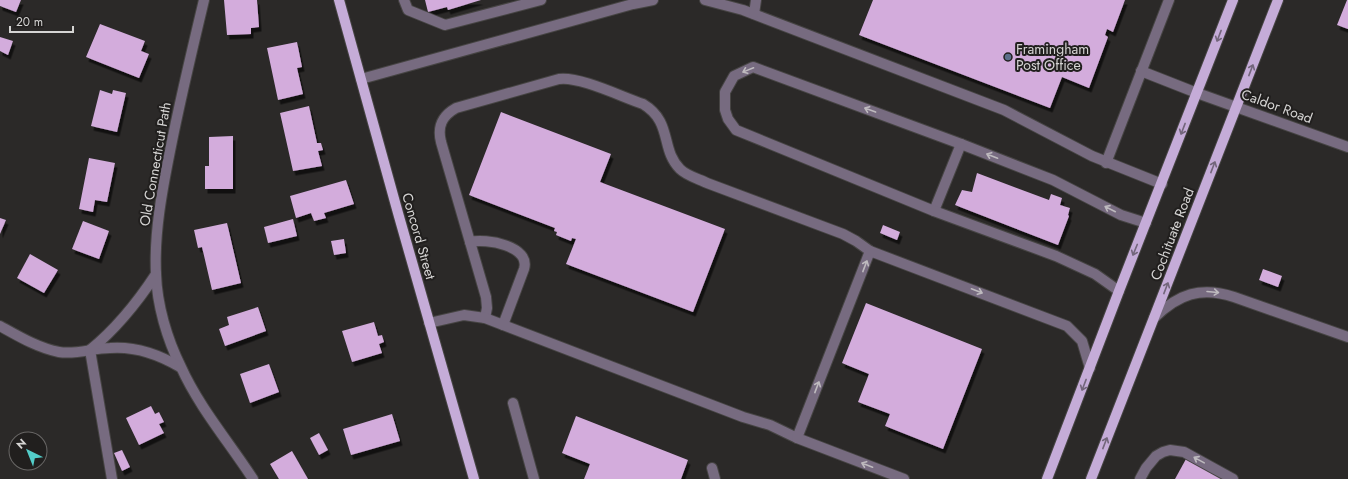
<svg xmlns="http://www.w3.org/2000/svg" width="1348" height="479" font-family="Jost,sans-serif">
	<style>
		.building { fill: #d3acdc; filter: url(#shadow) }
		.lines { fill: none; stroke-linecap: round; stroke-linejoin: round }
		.minor-casing { stroke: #464443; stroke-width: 12 }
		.major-casing { stroke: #464443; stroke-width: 12 }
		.minor { stroke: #776b80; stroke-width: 10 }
		.major { stroke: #c5acd8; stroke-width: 10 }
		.oneway { stroke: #73667b }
		.oneway2 { stroke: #bebabe }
		.service-dot { fill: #5c6f8a; stroke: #211f1e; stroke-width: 1.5 }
		.labels { text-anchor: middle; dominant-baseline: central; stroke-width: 4; stroke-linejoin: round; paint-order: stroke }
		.poi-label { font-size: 14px; fill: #d5d4d3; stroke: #211f1e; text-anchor: start }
		.street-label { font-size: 14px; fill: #d5d4d3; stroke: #211f1e }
	</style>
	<defs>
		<filter id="shadow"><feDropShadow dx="2.5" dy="4.5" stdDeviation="0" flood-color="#0009"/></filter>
	</defs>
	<rect width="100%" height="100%" fill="#2b2928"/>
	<g class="building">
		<polygon points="0,0 21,0 16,12 0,6"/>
		<polygon points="224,0 257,0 259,27 251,28 251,34 227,35"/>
		<polygon points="425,0 481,0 448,10 447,7 428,12"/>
		<polygon points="873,0 1125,0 1113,32 1107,29 1105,35 1108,37 1089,88 1062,77 1050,108 859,35"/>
		<polygon points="1347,0 1348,0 1348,29 1337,25"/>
		<polygon points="100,24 145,41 141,51 149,54 139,78 86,57"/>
		<polygon points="0,37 13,41 8,55 0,51"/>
		<polygon points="297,42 302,67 297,68 303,94 278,100 267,48"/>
		<polygon points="100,90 112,94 113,90 126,93 117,132 91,126"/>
		<polygon points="309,106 317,143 321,143 323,150 318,151 322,166 293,171 280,113"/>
		<polygon points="501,112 611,154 600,182 725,229 693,312 566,264 576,239 572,238 571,241 556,235 557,232 554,231 555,228 469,195"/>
		<polygon points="233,136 233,189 205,189 205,166 209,166 209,137"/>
		<polygon points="89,158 115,163 107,202 95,200 93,212 79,209"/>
		<polygon points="977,173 1049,200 1051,194 1062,198 1060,205 1070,208 1068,215 1069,216 1058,245 955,205 962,190 972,192"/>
		<polygon points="346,180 354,204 324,213 326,218 314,221 311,213 296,218 290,196"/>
		<polygon points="0,218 6,220 0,234"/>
		<polygon points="293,219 297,236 268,243 264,227"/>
		<polygon points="83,221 109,231 99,259 72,249"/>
		<polygon points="227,223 241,283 212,290 202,247 198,248 194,230"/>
		<polygon points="883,225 900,232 897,240 880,233"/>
		<polygon points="344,239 346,253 334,255 331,241"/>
		<polygon points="30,254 58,270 44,293 17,278"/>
		<polygon points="1263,269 1282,276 1278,287 1259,280"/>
		<polygon points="866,303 982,349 943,449 885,426 890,414 858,402 869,374 842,363"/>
		<polygon points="258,307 266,331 225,346 219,329 229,325 227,317"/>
		<polygon points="374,322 378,336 382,335 384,342 379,344 382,353 352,362 342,331"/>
		<polygon points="269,364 279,392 250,403 240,374"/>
		<polygon points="151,406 155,414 159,412 164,422 159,424 164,433 139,445 126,418"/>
		<polygon points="392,414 400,441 351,455 343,429"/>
		<polygon points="576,416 688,460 681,479 584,479 590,464 562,453"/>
		<polygon points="319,433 328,450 319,455 310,438"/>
		<polygon points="122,450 130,467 122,471 114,453"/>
		<polygon points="292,451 308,479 279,479 270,464"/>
		<polygon points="1186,459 1223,479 1175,479"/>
	</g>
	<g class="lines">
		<g class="minor-casing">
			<g id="minor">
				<path d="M204 0C192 50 180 100 170 151 162 191 154 233 156 274 157 305 167 339 181 367 199 407 229 442 253 479"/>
				<polyline points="404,0 408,10 445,25 541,0"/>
				<polyline points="705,0 743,10 1004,110 1092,156 1162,184"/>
				<polyline points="754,14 756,0"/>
				<polyline points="1141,71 1197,93 1348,147"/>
				<polyline points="361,79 633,4 653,0"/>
				<polyline points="1106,163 1169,0"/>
				<polyline points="934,211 961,144"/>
				<path d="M470 242C486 238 531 246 524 269L503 325"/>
				<polyline points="1119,291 1095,274 1056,256 934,211 736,130 728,119 725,110 725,92 734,76 753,67 961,144 1053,180 1121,215 1146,223"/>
				<path d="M485 318 487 308 486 297 441 142C437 126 442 116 456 108L559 79C579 76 622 97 643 104 673 122 660 149 680 169 687 176 699 179 707 183L843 234 856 241 870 251"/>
				<path d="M1154 318C1178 294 1201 286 1234 297L1348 337"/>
				<polyline points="429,323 464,315 485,318 743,417 770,425 797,438"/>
				<path d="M0 326C18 336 38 348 59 352 76 355 93 348 110 348 136 346 158 354 180 367"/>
				<polyline points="513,403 534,479"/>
				<polyline points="712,468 715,479"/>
				<path d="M112 479 90 350C117 328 137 303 156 274"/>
				<polyline points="904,479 797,438 870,251 1067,326 1082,341 1090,368"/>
				<polyline points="1140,479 1146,468 1156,456 1163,452 1170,450 1184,452 1233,479"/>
			</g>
		</g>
		<g class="major-casing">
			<g id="major">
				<polyline points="339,0 398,213 474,479"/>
				<polyline points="1047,479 1119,291 1233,0"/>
				<polyline points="1091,479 1278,0"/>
			</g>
		</g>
		<use href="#minor" class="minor"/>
		<use href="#major" class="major"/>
	</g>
	<defs><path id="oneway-shaft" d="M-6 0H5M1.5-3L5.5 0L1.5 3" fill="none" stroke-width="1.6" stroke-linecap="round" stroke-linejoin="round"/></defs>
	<g class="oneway">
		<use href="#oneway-shaft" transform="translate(1219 36) rotate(111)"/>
		<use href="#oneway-shaft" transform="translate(1251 70) rotate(-69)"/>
		<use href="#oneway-shaft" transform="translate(1183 129) rotate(111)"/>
		<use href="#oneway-shaft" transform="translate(1213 167) rotate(-69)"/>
		<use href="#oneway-shaft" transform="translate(1135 250) rotate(112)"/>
		<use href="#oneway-shaft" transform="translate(1166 288) rotate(-69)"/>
		<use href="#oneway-shaft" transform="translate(1084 385) rotate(111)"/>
		<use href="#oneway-shaft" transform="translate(1105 443) rotate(-69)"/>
	</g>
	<g class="oneway2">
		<use href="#oneway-shaft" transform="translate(748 70) rotate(158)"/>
		<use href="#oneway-shaft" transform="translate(870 110) rotate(-160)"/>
		<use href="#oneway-shaft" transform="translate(992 156) rotate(-159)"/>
		<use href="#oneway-shaft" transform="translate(1110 209) rotate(-153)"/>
		<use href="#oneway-shaft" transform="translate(865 266) rotate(-69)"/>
		<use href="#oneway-shaft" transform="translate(977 291) rotate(21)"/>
		<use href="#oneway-shaft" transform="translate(1213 292) rotate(5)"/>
		<use href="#oneway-shaft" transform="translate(817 387) rotate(-69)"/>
		<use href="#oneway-shaft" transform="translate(1199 460) rotate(-151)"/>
		<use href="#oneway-shaft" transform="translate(867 465) rotate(-159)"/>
	</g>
	<circle class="service-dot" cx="1008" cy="57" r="4"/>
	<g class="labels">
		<g class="poi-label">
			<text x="1016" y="49">Framingham<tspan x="1016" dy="16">Post Office</tspan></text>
		</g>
		<g class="street-label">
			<text transform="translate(1277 106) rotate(20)">Caldor Road</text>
			<text transform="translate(155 164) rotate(-80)">Old Connecticut Path</text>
			<text transform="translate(1172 234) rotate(-69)">Cochituate Road</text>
			<text transform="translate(419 236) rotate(74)">Concord Street</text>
		</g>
	</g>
	<g transform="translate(28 451) rotate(317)"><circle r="19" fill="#211f1e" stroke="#696766"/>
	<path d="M0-3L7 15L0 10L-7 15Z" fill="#53cdc9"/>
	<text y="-6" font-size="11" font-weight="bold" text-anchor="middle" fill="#d5d4d3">N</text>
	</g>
	<path d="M10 26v6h63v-6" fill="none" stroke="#d5d4d3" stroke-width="2"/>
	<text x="16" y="26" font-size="12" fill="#d5d4d3" stroke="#211f1e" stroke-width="3" paint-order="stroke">20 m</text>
</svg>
